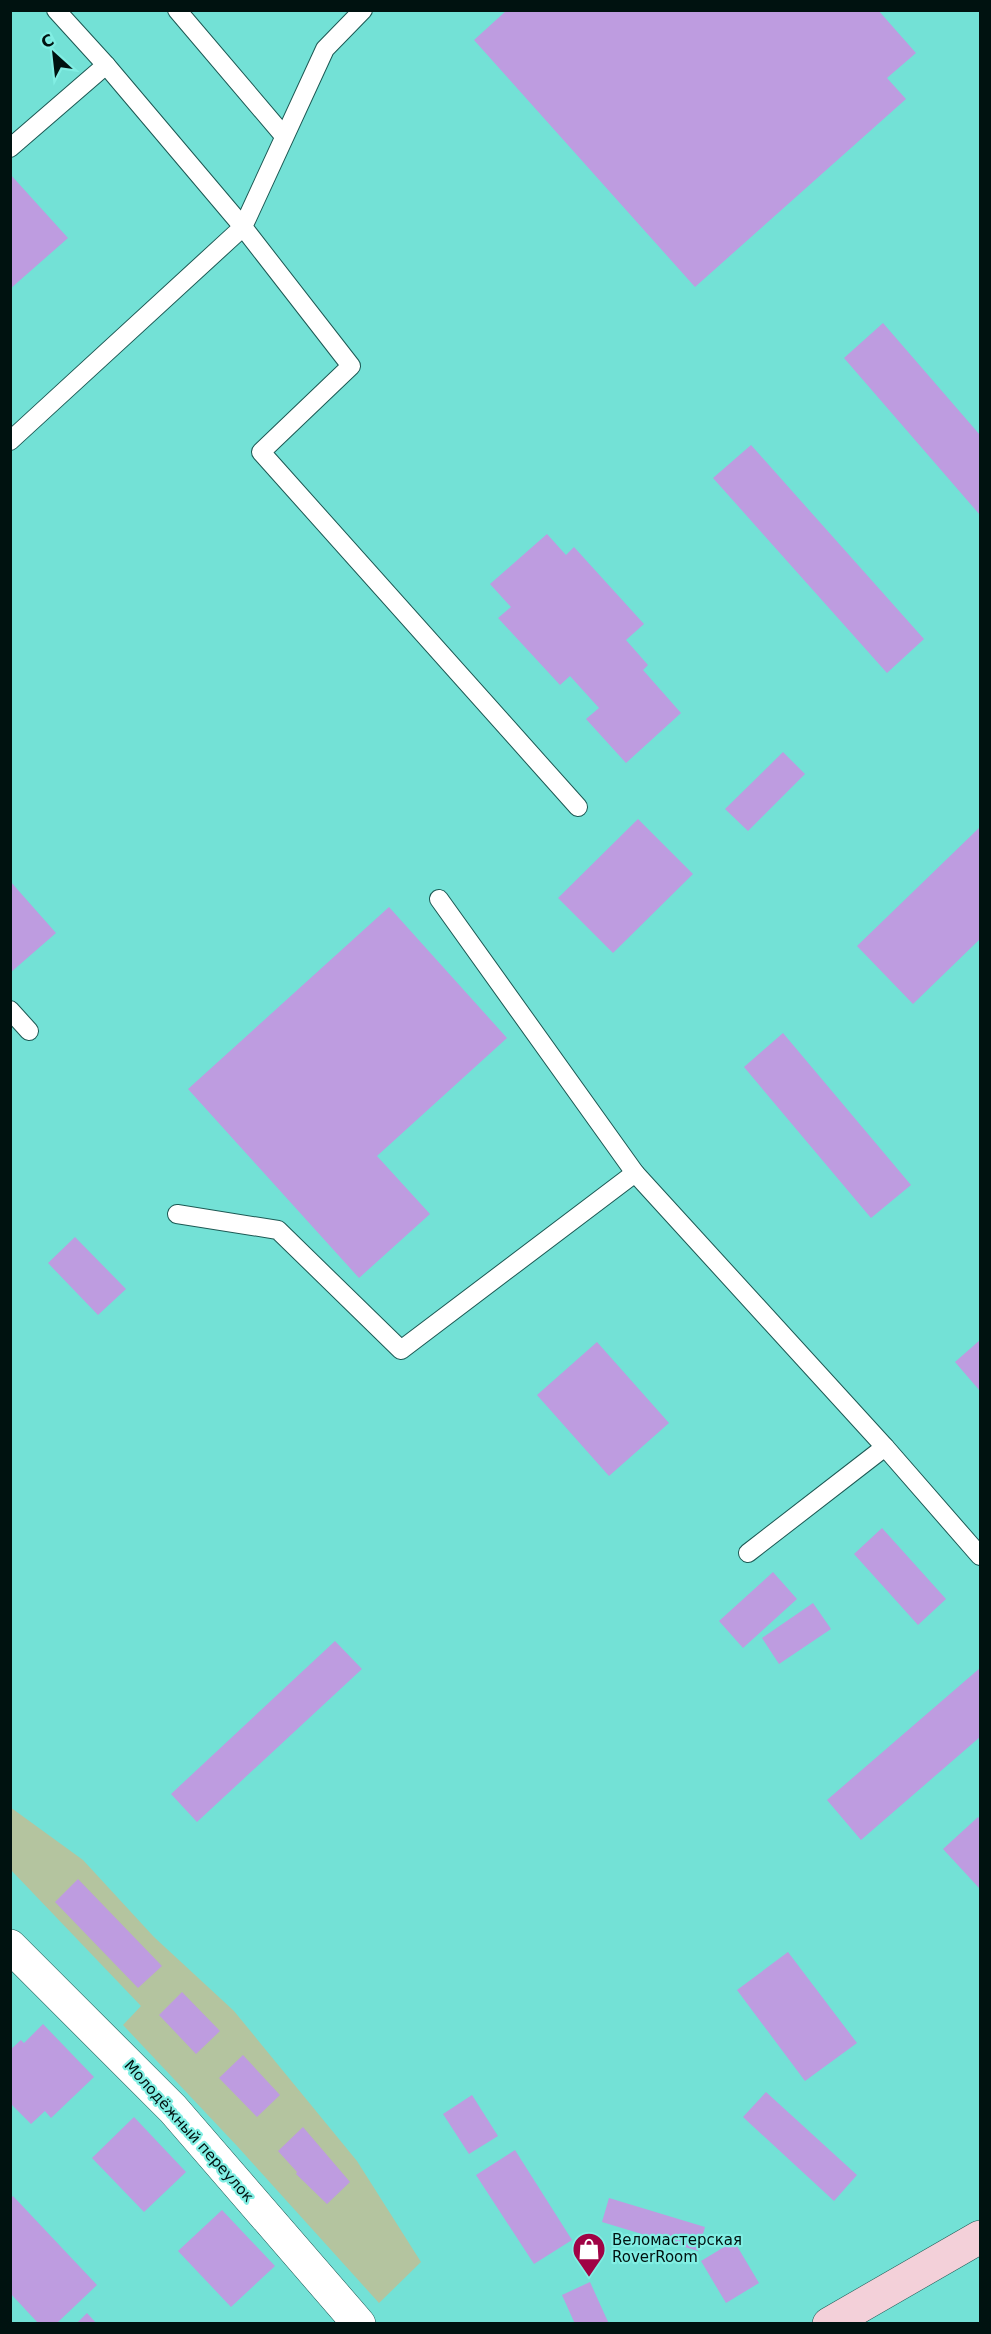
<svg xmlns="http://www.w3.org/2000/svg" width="991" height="2334" font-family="'DejaVu Sans',sans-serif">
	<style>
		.green { fill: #b4c49f }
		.building { fill: #be9ce0 }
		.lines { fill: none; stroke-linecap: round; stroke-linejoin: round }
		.lane-casing { stroke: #1c5853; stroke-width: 20 }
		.street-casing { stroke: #1c5853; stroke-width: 34 }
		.secondary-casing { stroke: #1c5853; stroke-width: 34 }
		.lane { stroke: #fff; stroke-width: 18 }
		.street { stroke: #fff; stroke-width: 33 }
		.secondary { stroke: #f3d0d9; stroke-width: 33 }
		.labels { text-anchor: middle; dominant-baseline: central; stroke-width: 4.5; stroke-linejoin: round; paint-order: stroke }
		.street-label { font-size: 15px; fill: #001210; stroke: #81eee3 }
		.poi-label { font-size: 15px; fill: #001210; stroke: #81eee3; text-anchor: start }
	</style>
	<rect width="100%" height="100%" fill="#73e1d6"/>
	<polygon class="green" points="10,1807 83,1860 154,1937 234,2011 357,2161 421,2262 379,2303 238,2147 123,2025 141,2006 11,1870"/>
	<g class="building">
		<polygon points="507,10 878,10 916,53 887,78 906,99 695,287 474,40"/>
		<polygon points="10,174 68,238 10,289"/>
		<polygon points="883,323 980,435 980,515 844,358"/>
		<polygon points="751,445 924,639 887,673 713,478"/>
		<polygon points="547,534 566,555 574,547 644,624 626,640 648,665 643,670 681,713 626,763 586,719 599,708 570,676 560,685 498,618 511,607 490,584"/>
		<polygon points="783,752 805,774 748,831 725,809"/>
		<polygon points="638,819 693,874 613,953 558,898"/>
		<polygon points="980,827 980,939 913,1004 857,946"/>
		<polygon points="10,881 56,933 10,973"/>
		<polygon points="389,907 507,1038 377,1156 430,1214 359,1278 188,1089"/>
		<polygon points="783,1033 911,1185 871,1218 744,1067"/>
		<polygon points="75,1237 126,1289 98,1315 48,1263"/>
		<polygon points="980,1340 980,1391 955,1362"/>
		<polygon points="597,1342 669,1423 609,1476 537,1395"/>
		<polygon points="882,1528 946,1599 918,1625 854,1554"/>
		<polygon points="773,1572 797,1599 743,1648 719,1621"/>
		<polygon points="813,1603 831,1629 779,1664 762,1638"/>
		<polygon points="335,1641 362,1669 197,1822 171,1794"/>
		<polygon points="980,1668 980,1737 861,1840 827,1800"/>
		<polygon points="978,1817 980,1819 980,1889 943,1849"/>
		<polygon points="78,1879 162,1966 138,1988 55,1902"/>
		<polygon points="788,1952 857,2043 805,2081 737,1990"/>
		<polygon points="182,1992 220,2031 196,2054 159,2015"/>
		<polygon points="43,2024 94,2077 51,2118 45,2111 31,2124 10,2103 10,2050 21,2040 24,2043"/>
		<polygon points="243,2055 280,2095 257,2117 219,2078"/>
		<polygon points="766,2092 857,2175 834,2201 743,2117"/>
		<polygon points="472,2095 498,2136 469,2154 443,2114"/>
		<polygon points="134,2117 186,2172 144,2212 92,2158"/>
		<polygon points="303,2127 350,2182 327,2204 296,2174 297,2172 278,2151"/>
		<polygon points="515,2150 572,2240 534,2264 476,2175"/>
		<polygon points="13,2196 97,2285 56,2324 39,2324 10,2293 10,2199"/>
		<polygon points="609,2198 705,2227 698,2251 602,2222"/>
		<polygon points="222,2210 275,2266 231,2307 178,2251"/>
		<polygon points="734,2241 759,2283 726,2303 701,2261"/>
		<polygon points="590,2282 609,2324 575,2324 562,2295"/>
		<polygon points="87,2313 97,2324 76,2324"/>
	</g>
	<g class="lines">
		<g class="lane-casing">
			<g id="lane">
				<polyline points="177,10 284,136"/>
				<polyline points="363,10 325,49 243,227 351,366 261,452 578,807"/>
				<polyline points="10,148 106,65"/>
				<polyline points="10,441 243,227 106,65 56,10"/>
				<polyline points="439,899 635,1173 885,1447 980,1556"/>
				<polyline points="10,1010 29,1031"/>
				<polyline points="177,1214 278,1230 401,1350 635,1173"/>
				<polyline points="748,1553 885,1447"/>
			</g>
		</g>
		<g class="street-casing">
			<polyline id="street" points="10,1946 173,2109 359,2324"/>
		</g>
		<g class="secondary-casing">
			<polyline id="secondary" points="829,2324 980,2237"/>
		</g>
		<use href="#lane" class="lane"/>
		<use href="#street" class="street"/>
		<use href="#secondary" class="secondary"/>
	</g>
	<defs>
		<g id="shop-pin" transform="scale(1.725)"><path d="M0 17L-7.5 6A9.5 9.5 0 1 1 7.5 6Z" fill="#a00345" stroke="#81eee3"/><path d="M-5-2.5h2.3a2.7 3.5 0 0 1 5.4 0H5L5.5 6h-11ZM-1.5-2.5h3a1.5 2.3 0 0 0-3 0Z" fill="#fff"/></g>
	</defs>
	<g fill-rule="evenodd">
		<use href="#shop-pin" x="589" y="2249"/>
	</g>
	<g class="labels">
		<g class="street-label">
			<text transform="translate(189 2131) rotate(48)">Молодёжный переулок</text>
		</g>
		<g class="poi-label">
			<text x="612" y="2240">Веломастерская<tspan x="612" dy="17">RoverRoom</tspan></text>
		</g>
	</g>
	<rect width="991" height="2334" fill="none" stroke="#001210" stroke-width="24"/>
	<g transform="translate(54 54) rotate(333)" stroke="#81eee3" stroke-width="4.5" paint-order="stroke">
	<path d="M0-4.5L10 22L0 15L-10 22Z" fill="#001210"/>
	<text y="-9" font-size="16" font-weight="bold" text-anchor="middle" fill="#001210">С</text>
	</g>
</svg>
